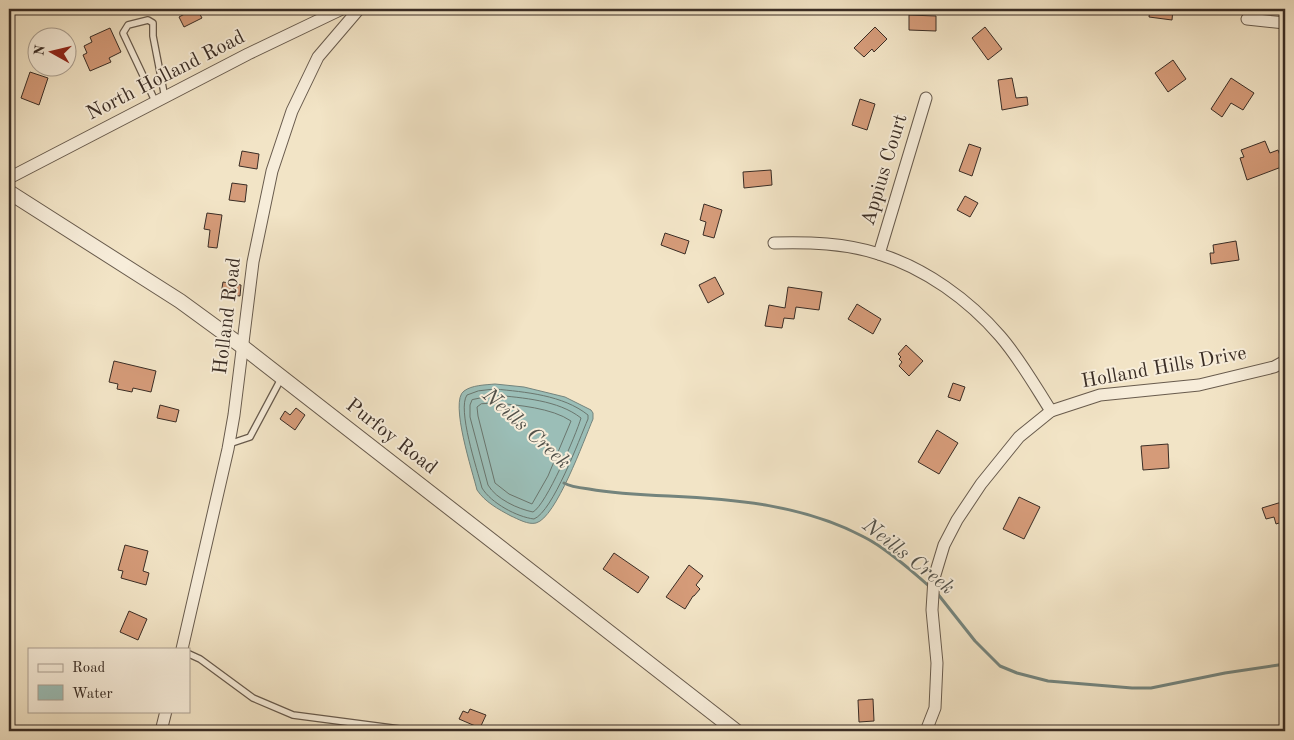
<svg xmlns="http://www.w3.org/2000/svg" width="1294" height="740" font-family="'Old Standard TT',serif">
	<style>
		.water { fill: #9bbeb7; stroke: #74847d }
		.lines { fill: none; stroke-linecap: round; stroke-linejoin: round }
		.shore { stroke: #6a766e; stroke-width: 1 }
		.stream { stroke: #74847d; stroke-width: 3 }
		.building { fill: #d59b79; stroke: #3a2d25 }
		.service-casing { stroke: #685b4d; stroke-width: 8 }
		.minor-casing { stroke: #685b4d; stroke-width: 13 }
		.tertiary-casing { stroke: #685b4d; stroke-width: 16 }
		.service { stroke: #f7edda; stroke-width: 5.5 }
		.minor { stroke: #f7edda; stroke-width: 11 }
		.tertiary { stroke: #f7edda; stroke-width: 14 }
		.labels { text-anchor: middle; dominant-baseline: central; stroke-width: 4; stroke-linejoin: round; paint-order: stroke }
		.street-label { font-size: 20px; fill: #3a2d25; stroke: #f7edda }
		.water-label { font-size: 21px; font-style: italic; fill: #52514a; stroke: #f7edda }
	</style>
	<rect width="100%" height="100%" fill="#f2e4c6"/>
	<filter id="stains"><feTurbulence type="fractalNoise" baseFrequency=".004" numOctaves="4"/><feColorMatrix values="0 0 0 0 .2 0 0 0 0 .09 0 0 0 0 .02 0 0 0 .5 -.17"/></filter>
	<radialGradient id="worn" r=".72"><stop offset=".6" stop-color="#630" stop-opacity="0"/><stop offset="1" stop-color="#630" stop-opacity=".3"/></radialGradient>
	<path class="water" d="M495 384 524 387 565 397 591 410 593 413V419C584 440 556 518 536 523 528 525 518 519 511 516 498 509 485 502 477 490 473 473 449 401 464 391 472 385 485 385 495 384Z"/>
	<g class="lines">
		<g class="shore">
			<path d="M495 389C525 392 563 395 588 415V419C579 440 553 511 534 519 517 517 491 503 482 488 477 469 457 409 467 395L478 391Z"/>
			<path d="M495 395C523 398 558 400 581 418 576 435 546 505 533 512 518 509 496 499 488 485L470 417V405L472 400Z"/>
			<path d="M495 403C518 405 552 408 571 421L548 476 532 504 509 494 495 483 478 416 477 407 481 404Z"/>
		</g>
		<g class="stream">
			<path d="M564 483C571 487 581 488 589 489 616 494 642 495 669 496 735 499 804 505 864 537 886 548 912 571 930 587"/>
			<polyline points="937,593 975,641 1000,666 1017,673 1048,681 1132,688 1151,688 1225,673 1285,664"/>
		</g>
	</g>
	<g class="building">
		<polygon points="194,9 197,9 202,18 184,27 179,17"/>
		<polygon points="1150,9 1173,9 1172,20 1149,17"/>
		<polygon points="909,15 936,16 936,31 909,30"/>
		<polygon points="875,27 887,39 874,52 872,49 864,57 854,48"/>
		<polygon points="985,27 1002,49 988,60 972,38"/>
		<polygon points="110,28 121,52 109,58 111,62 90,71 83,55 87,53 84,46 92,42 90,37"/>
		<polygon points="1173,60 1186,79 1168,92 1155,73"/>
		<polygon points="30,72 48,78 39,105 21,98"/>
		<polygon points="1012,78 1016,98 1027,97 1028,105 1002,110 998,80"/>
		<polygon points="1231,78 1254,93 1243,110 1231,103 1222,117 1211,109"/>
		<polygon points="860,99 875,104 867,130 852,125"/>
		<polygon points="1265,141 1270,153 1278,150 1284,166 1247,180 1240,158 1244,157 1241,150"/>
		<polygon points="969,144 981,148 972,176 959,171"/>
		<polygon points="242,151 259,154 257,169 239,166"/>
		<polygon points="771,170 772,185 744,188 743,172"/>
		<polygon points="232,183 247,185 245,202 229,200"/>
		<polygon points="965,196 978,203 970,217 957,210"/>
		<polygon points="704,204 722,210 714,238 703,235 706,222 700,220"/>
		<polygon points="207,213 222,215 217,248 208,247 210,230 204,229"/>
		<polygon points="665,233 689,241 685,254 661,245"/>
		<polygon points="1236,241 1239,260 1211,264 1210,253 1214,253 1213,245"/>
		<polygon points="715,277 724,294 708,303 699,285"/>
		<polygon points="223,282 241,285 240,296 221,294"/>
		<polygon points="788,287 822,292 819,310 796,307 794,319 784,318 782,328 765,326 769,305 785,308"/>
		<polygon points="857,304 881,319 873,334 848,319"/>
		<polygon points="906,345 923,361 909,376 899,366 902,362 899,359 901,357 898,354"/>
		<polygon points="114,361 156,371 151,392 133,388 132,392 117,389 118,384 109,382"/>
		<polygon points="953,383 965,387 960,401 948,397"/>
		<polygon points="160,405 179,410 176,422 157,418"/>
		<polygon points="296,408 305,415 295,430 280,419 285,411 290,415"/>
		<polygon points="937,430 958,443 939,474 918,462"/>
		<polygon points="1168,444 1169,468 1143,470 1141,446"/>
		<polygon points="1019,497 1040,507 1024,539 1003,529"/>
		<polygon points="1285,501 1285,521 1276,524 1274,517 1266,519 1262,508"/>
		<polygon points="125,545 148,551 143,571 149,573 146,585 121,578 123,571 118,570"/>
		<polygon points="614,553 649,577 638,593 603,569"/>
		<polygon points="689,565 703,576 696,585 700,589 694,596 693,596 685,609 666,597"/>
		<polygon points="129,611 147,619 138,640 120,632"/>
		<polygon points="873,699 874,721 859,722 858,700"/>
		<polygon points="470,709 486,715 480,728 459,719 463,711 468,713"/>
	</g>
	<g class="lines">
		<g class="service-casing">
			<g id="service">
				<polyline points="156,103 123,33 128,25 148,20 153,23 153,36 165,98"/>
				<polyline points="229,444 250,437 282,377"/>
				<polyline points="189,654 200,659 253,698 293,715 415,731"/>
			</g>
		</g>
		<g class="minor-casing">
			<g id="minor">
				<polyline points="1247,19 1285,23"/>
				<polyline points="9,178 248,54 342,9"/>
				<path d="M774 243C809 242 845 243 879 254 925 268 969 300 1000 336 1020 359 1035 386 1051 411"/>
				<polyline points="879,254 926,98"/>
				<polyline points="182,649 228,449 234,415 253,262 272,171 292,111 318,57 359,9"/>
				<polyline points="161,731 166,711"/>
				<polyline points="926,731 935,708 937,663 932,610 934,578 944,545 957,520 981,484 1019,437 1051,411 1100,395 1199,385 1274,367 1285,361"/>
			</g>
		</g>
		<g class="tertiary-casing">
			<polyline id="tertiary" points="9,192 180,301 243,347 736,731"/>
		</g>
		<use href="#service" class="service"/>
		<use href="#minor" class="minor"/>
		<use href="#tertiary" class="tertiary"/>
	</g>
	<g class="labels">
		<g class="street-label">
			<text transform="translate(166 76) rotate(-27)">North Holland Road</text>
			<text transform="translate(885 170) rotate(-73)">Appius Court</text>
			<text transform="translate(228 316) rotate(-83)">Holland Road</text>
			<text transform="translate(1164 368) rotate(-10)">Holland Hills Drive</text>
			<text transform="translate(391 437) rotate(38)">Purfoy Road</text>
		</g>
		<g class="water-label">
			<text transform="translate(526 429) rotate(42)">Neills Creek</text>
			<text transform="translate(908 557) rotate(38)">Neills Creek</text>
		</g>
	</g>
	<rect width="1294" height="740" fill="none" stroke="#f2e4c6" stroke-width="30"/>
	<rect x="10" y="10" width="1274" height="720" fill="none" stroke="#3a2d25" stroke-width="2.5"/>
	<rect x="15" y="15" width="1264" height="710" fill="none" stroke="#3a2d25"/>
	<rect x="28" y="648" width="162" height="65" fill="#f7edda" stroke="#aba092"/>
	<rect x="38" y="664" width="25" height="8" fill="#f7edda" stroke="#aba092"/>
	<text x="72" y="672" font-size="15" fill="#3a2d25">Road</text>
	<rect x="38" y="685" width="25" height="15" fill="#9bbeb7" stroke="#aba092"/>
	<text x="72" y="698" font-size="15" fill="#3a2d25">Water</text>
	<g transform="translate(52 52) rotate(278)"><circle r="24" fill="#f7edda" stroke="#aba092"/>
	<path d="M0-4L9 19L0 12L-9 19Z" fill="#8f2418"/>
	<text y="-8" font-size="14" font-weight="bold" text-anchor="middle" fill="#3a2d25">N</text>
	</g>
	<rect width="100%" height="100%" filter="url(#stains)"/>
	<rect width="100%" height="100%" fill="url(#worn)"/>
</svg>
